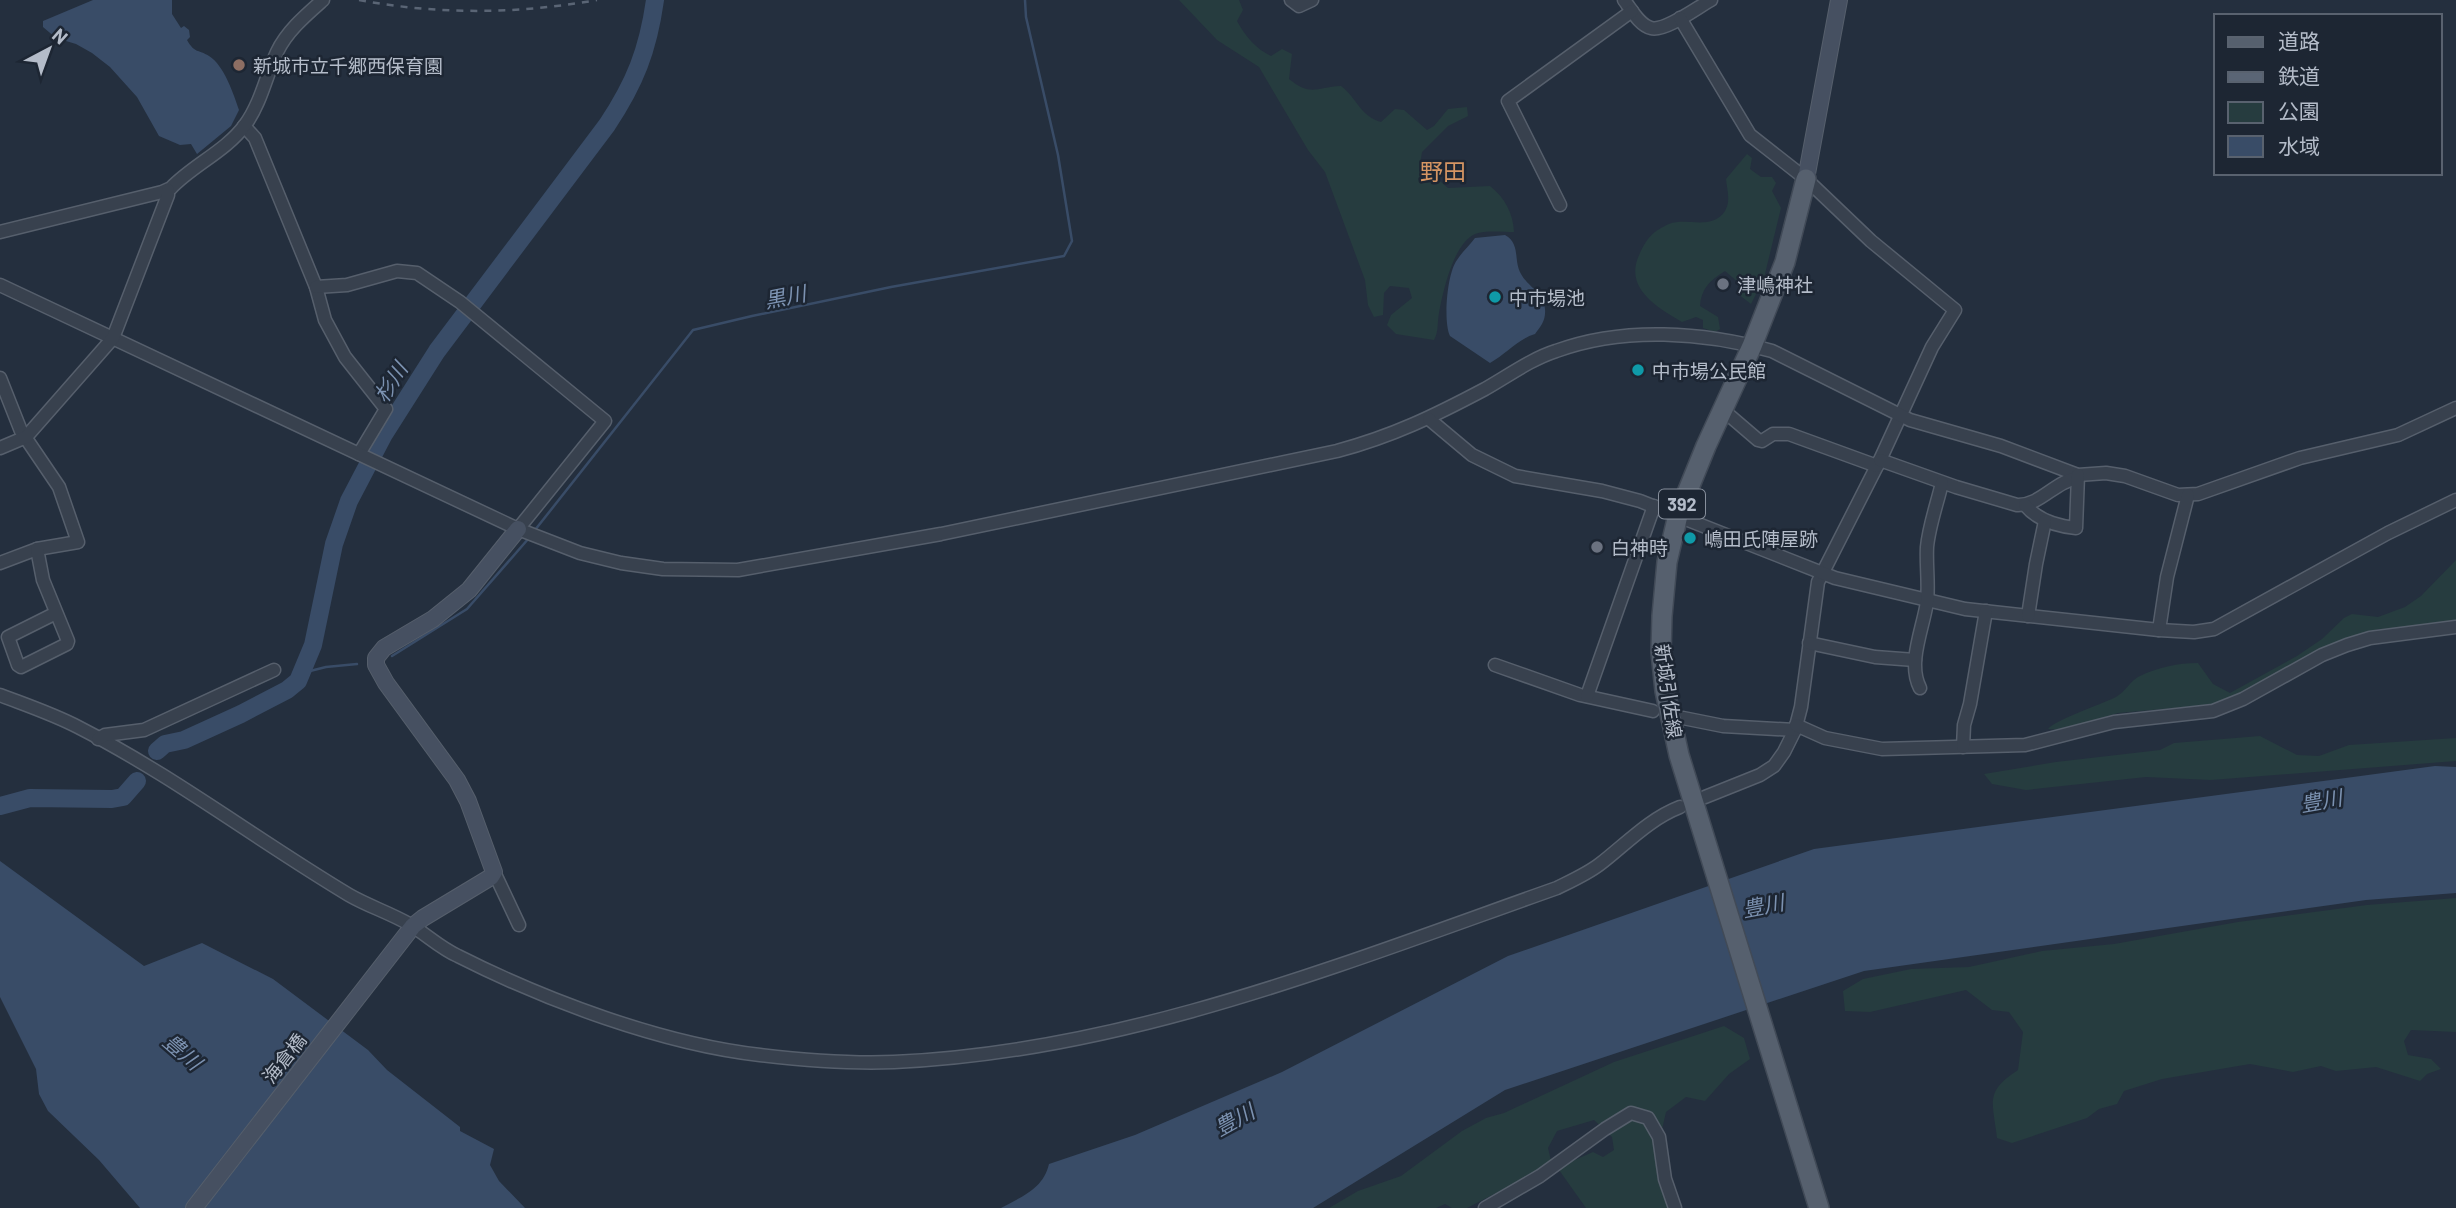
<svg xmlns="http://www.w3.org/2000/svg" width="2456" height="1208" font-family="Barlow,'Noto Sans JP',sans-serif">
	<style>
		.green { fill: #263c3f }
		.water { fill: #394c67 }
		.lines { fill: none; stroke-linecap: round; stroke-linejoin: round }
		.stream { stroke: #394c67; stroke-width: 2.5 }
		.river { stroke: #394c67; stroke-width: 18 }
		.street-casing { stroke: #565f6c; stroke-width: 15 }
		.secondary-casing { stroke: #565f6c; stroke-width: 18 }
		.primary-casing { stroke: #414a57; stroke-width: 22 }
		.street { stroke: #38414e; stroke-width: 12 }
		.secondary { stroke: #465061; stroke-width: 16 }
		.primary { stroke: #56606e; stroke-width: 19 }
		.rail { stroke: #5a6575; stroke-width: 2.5; stroke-dasharray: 7 7; stroke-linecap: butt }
		.education-dot { fill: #8d6e63; stroke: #1d2633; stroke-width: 2.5 }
		.worship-dot { fill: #6b7280; stroke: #1d2633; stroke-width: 2.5 }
		.culture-dot { fill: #0f9aa8; stroke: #1d2633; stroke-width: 2.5 }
		.labels { text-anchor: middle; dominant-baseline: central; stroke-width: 5; stroke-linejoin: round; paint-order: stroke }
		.shield { fill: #1d2633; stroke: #878f9c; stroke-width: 2 }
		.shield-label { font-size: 18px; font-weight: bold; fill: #b4bcc9 }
		.poi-label { font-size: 19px; fill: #b4bcc9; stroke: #1d2633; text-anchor: start }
		.street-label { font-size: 19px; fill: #b4bcc9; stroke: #1d2633 }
		.water-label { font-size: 21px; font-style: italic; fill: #7c92b1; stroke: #1d2633 }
		.quarter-label { font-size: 23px; fill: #d59563; stroke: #1d2633 }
	</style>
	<rect width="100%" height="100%" fill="#242f3e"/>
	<g class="green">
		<path d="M1179 0H1239L1243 10 1237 21C1245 36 1256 49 1271 56L1282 49 1292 54 1289 79C1311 97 1316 87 1341 86 1357 98 1360 116 1381 122L1395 109 1404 110 1427 130 1434 126 1448 109 1467 107 1468 116 1448 126 1422 152 1420 164 1448 188 1490 186C1505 198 1513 213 1514 232 1503 232 1485 230 1475 234 1453 244 1443 292 1439 313 1437 323 1439 331 1434 340L1396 334 1387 325 1391 315 1412 298 1409 288 1390 286 1384 293 1383 315 1374 317 1368 305 1365 280 1325 172 1308 150 1259 67 1217 40Z"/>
		<path d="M1747 154 1752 158 1750 169 1761 177H1772L1776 183 1772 191 1781 208 1764 278 1751 304 1738 294 1739 283 1725 271C1710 280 1701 289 1700 306L1718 317 1720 329 1715 332 1703 328V320L1696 317 1682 322C1655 306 1623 287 1640 253 1647 238 1653 231 1669 224 1687 217 1712 231 1725 211 1731 201 1727 190 1726 179Z"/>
		<path d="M2456 560V622L2413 628 2378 629 2309 657 2220 704 2118 713 2062 730 2048 729C2055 720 2102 704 2116 697 2125 692 2131 680 2140 676 2159 667 2178 663 2198 663L2213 684 2230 693 2297 656 2322 639 2344 618 2352 614 2378 617 2405 607 2421 596Z"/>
		<polygon points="2260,736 2297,755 2319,756 2349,745 2456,738 2456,761 2211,780 2146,777 2026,790 1992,784 1984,774 2056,762 2160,750 2174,743"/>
		<path d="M2456 898V1032L2411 1030 2404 1041 2408 1055 2431 1059 2441 1069 2427 1074 2420 1081 2376 1067 2336 1071 2321 1066 2293 1072 2250 1064 2162 1079 2124 1091 2117 1104 2099 1109 2087 1118 2012 1143 1997 1138C1993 1102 1984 1092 2018 1070L2023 1032 2009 1012 1992 1010 1966 990 1870 1012 1845 1011 1843 991 1863 979 1911 969 1969 967 2042 951 2114 944 2238 922 2367 905Z"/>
		<polygon points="1724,1026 1744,1038 1750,1059 1729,1074 1705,1101 1686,1097 1666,1112 1658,1147 1670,1208 1586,1208 1559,1170 1568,1163 1593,1152 1603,1157 1614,1150 1612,1137 1594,1120 1557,1131 1548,1148 1551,1161 1541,1170 1467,1208 1452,1208 1445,1204 1436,1208 1329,1208 1358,1191 1401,1176 1462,1131 1486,1118 1504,1113 1614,1062"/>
	</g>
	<g class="water">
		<path d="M93 0H172V14L181 28 184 26 189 30 190 37 187 40C195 54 198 49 209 56 224 65 234 95 239 110L231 126 197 154 191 144 180 145 159 136 137 97 110 67 92 53 76 44 56 38 43 27V21Z"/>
		<path d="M1505 235C1521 244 1513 260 1521 274 1528 287 1544 293 1545 309 1546 320 1541 326 1535 334 1518 339 1506 354 1490 363L1450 336C1443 322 1447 273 1457 260 1462 252 1469 246 1475 238Z"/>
		<path d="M2435 766 2456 767V893L2366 900 1864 971 1505 1090 1313 1208H1001C1023 1196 1043 1189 1049 1164L1135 1135 1282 1072 1508 956 1814 849Z"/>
		<polygon points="0,861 144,966 202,943 273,979 368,1050 387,1070 460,1127 460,1131 494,1149 490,1165 499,1181 525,1208 140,1208 99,1160 48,1111 39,1094 36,1069 0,997"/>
	</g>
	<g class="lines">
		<g class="stream">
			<polyline points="535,530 693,330 752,316 891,287 1064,256 1072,241 1058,155 1026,17 1025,0"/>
			<polyline points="392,656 467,609 529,538"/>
			<polyline points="302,673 326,667 357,664"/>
		</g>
		<g class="river">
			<path d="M157 751 165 744 184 740 241 714 287 690 298 681 313 645 334 544 349 501 383 436 437 351 607 125C635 83 648 50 655 0"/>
			<polyline points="0,806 30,798 112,799 123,797 137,781"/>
		</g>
		<g class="street-casing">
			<g id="street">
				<polyline points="1291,0 1299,6 1312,0"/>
				<path d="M1624 0C1631 9 1639 25 1651 28 1665 32 1698 7 1711 0"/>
				<polyline points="1680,18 1750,135 1806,179 1871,241 1955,310 1932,347 1880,460 1818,582 1801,707 1795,730 1784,752 1774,766 1760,775 1705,797"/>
				<polyline points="244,126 255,138 316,287 325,320 345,357 386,409 359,454"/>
				<polyline points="1560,205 1508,101 1632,11"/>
				<path d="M0 232 162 192 171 188C193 165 226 151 245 125 261 103 266 76 277 52 287 31 306 15 323 0"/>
				<path d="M0 285 518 529 580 553 621 563 663 569 738 570 941 534 1337 451C1393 436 1434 416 1485 389 1508 376 1531 359 1556 351 1624 326 1704 332 1772 351L1910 420 2001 446 2078 475 2106 473 2125 476 2178 495 2198 494 2300 458 2398 435 2456 408"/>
				<polyline points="316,287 347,285 397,271 417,273 460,302 605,421 518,529"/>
				<polyline points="0,378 21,431 59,487 78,542 37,549 0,563"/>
				<polyline points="1721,412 1730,416 1758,440 1762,441 1773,434 1789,434 1877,466"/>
				<polyline points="1429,419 1472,455 1515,476 1602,491 1640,501 1835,578 1965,609 2159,630 2194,632 2214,629 2388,533 2456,500"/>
				<polyline points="0,448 26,437 113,338 168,195 168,190"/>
				<path d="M1880 460 1956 487 2017 505C2040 506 2055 481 2078 478"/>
				<path d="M2025 505C2038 521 2057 526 2076 528L2078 475"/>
				<polyline points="37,549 43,580 68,641 67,644 21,667 18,665 8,637 56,613"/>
				<polyline points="2028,616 2036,564 2045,521"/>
				<polyline points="2159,630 2167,577 2188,495"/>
				<polyline points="1809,643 1875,657 1915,660"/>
				<polyline points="1495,665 1580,695 1653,711"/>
				<path d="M1920 688C1907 663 1923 629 1927 602 1929 584 1926 565 1927 547 1929 526 1937 504 1942 483"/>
				<path d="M0 695C26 705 53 714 78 727 172 775 257 840 349 895 368 906 390 913 409 924 426 934 440 948 458 956 545 1000 662 1044 760 1055 803 1060 850 1064 894 1062 1124 1052 1342 964 1557 888 1571 881 1587 874 1600 864 1626 844 1649 819 1680 807"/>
				<polyline points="1587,696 1654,506"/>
				<polyline points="1683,718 1723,726 1795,730"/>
				<polyline points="1796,725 1825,738 1882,749 2025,745 2114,722 2213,711 2243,699 2322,655 2347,645 2370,638 2456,627"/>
				<polyline points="98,739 105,735 144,730 274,670"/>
				<polyline points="1963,747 1964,725 1970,704 1986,611"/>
				<polyline points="494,872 519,925"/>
				<polyline points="1485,1208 1540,1176 1605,1129 1631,1113 1648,1118 1659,1137 1665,1179 1675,1208"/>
			</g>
		</g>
		<g class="secondary-casing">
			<g id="secondary">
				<polyline points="1806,179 1839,0"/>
				<polyline points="194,1208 413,926 423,918 491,877 494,872 468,801 457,780 386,683 376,665 376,658 384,648 433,619 469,590 518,529"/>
			</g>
		</g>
		<g class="primary-casing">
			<polyline id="primary" points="1806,179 1785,262 1752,346 1706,446 1678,515 1667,562 1662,616 1661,652 1665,691 1679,755 1819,1208"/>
		</g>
		<use href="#street" class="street"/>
		<use href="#secondary" class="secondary"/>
		<use href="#primary" class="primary"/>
		<path class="rail" d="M359 0C439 15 518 14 597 0"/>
	</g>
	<circle class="education-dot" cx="239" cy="65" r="7"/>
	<g class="worship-dot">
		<circle cx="1723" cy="284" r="7"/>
		<circle cx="1597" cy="547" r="7"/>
	</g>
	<g class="culture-dot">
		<circle cx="1495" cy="297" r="7"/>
		<circle cx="1638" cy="370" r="7"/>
		<circle cx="1690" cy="538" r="7"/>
	</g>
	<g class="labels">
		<rect class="shield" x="1659" y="489.5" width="46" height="29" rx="5"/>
		<g class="shield-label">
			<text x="1682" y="504">392</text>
		</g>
		<g class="poi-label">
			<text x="253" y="65">新城市立千郷西保育園</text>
			<text x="1737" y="284">津嶋神社</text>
			<text x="1509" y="297">中市場池</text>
			<text x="1652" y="370">中市場公民館</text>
			<text x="1704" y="538">嶋田氏陣屋跡</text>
			<text x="1611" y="547">白神時</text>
		</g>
		<g class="street-label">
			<text transform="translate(1669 691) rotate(82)">新城引佐線</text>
			<text transform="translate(284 1058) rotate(-52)">海倉橋</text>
		</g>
		<g class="water-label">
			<text transform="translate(785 296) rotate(-11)">黒川</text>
			<text transform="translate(390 382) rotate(-58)">杉川</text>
			<text transform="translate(2321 800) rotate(-10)">豊川</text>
			<text transform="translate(1763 905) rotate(-11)">豊川</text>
			<text transform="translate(183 1051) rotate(41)">豊川</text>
			<text transform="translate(1234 1119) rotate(-29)">豊川</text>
		</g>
		<g class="quarter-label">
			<text x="1443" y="171">野田</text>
		</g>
	</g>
	<rect x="2214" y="14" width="228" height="161" fill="#1d2633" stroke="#59626f" stroke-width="2"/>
	<rect x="2228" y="37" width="35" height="10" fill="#56606e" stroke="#59626f" stroke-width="2"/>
	<text x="2278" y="49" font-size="21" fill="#b4bcc9">道路</text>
	<rect x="2228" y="72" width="35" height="10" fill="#5a6575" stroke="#59626f" stroke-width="2"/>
	<text x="2278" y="84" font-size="21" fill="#b4bcc9">鉄道</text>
	<rect x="2228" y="102" width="35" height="21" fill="#263c3f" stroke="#59626f" stroke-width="2"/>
	<text x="2278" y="119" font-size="21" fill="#b4bcc9">公園</text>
	<rect x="2228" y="136" width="35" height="21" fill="#394c67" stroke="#59626f" stroke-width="2"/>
	<text x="2278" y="154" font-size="21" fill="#b4bcc9">水域</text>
	<g transform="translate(49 49) rotate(41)" stroke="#1d2633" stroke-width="5" paint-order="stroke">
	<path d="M0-5L12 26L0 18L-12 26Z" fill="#b4bcc9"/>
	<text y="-10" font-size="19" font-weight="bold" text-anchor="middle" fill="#b4bcc9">N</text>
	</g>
</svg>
